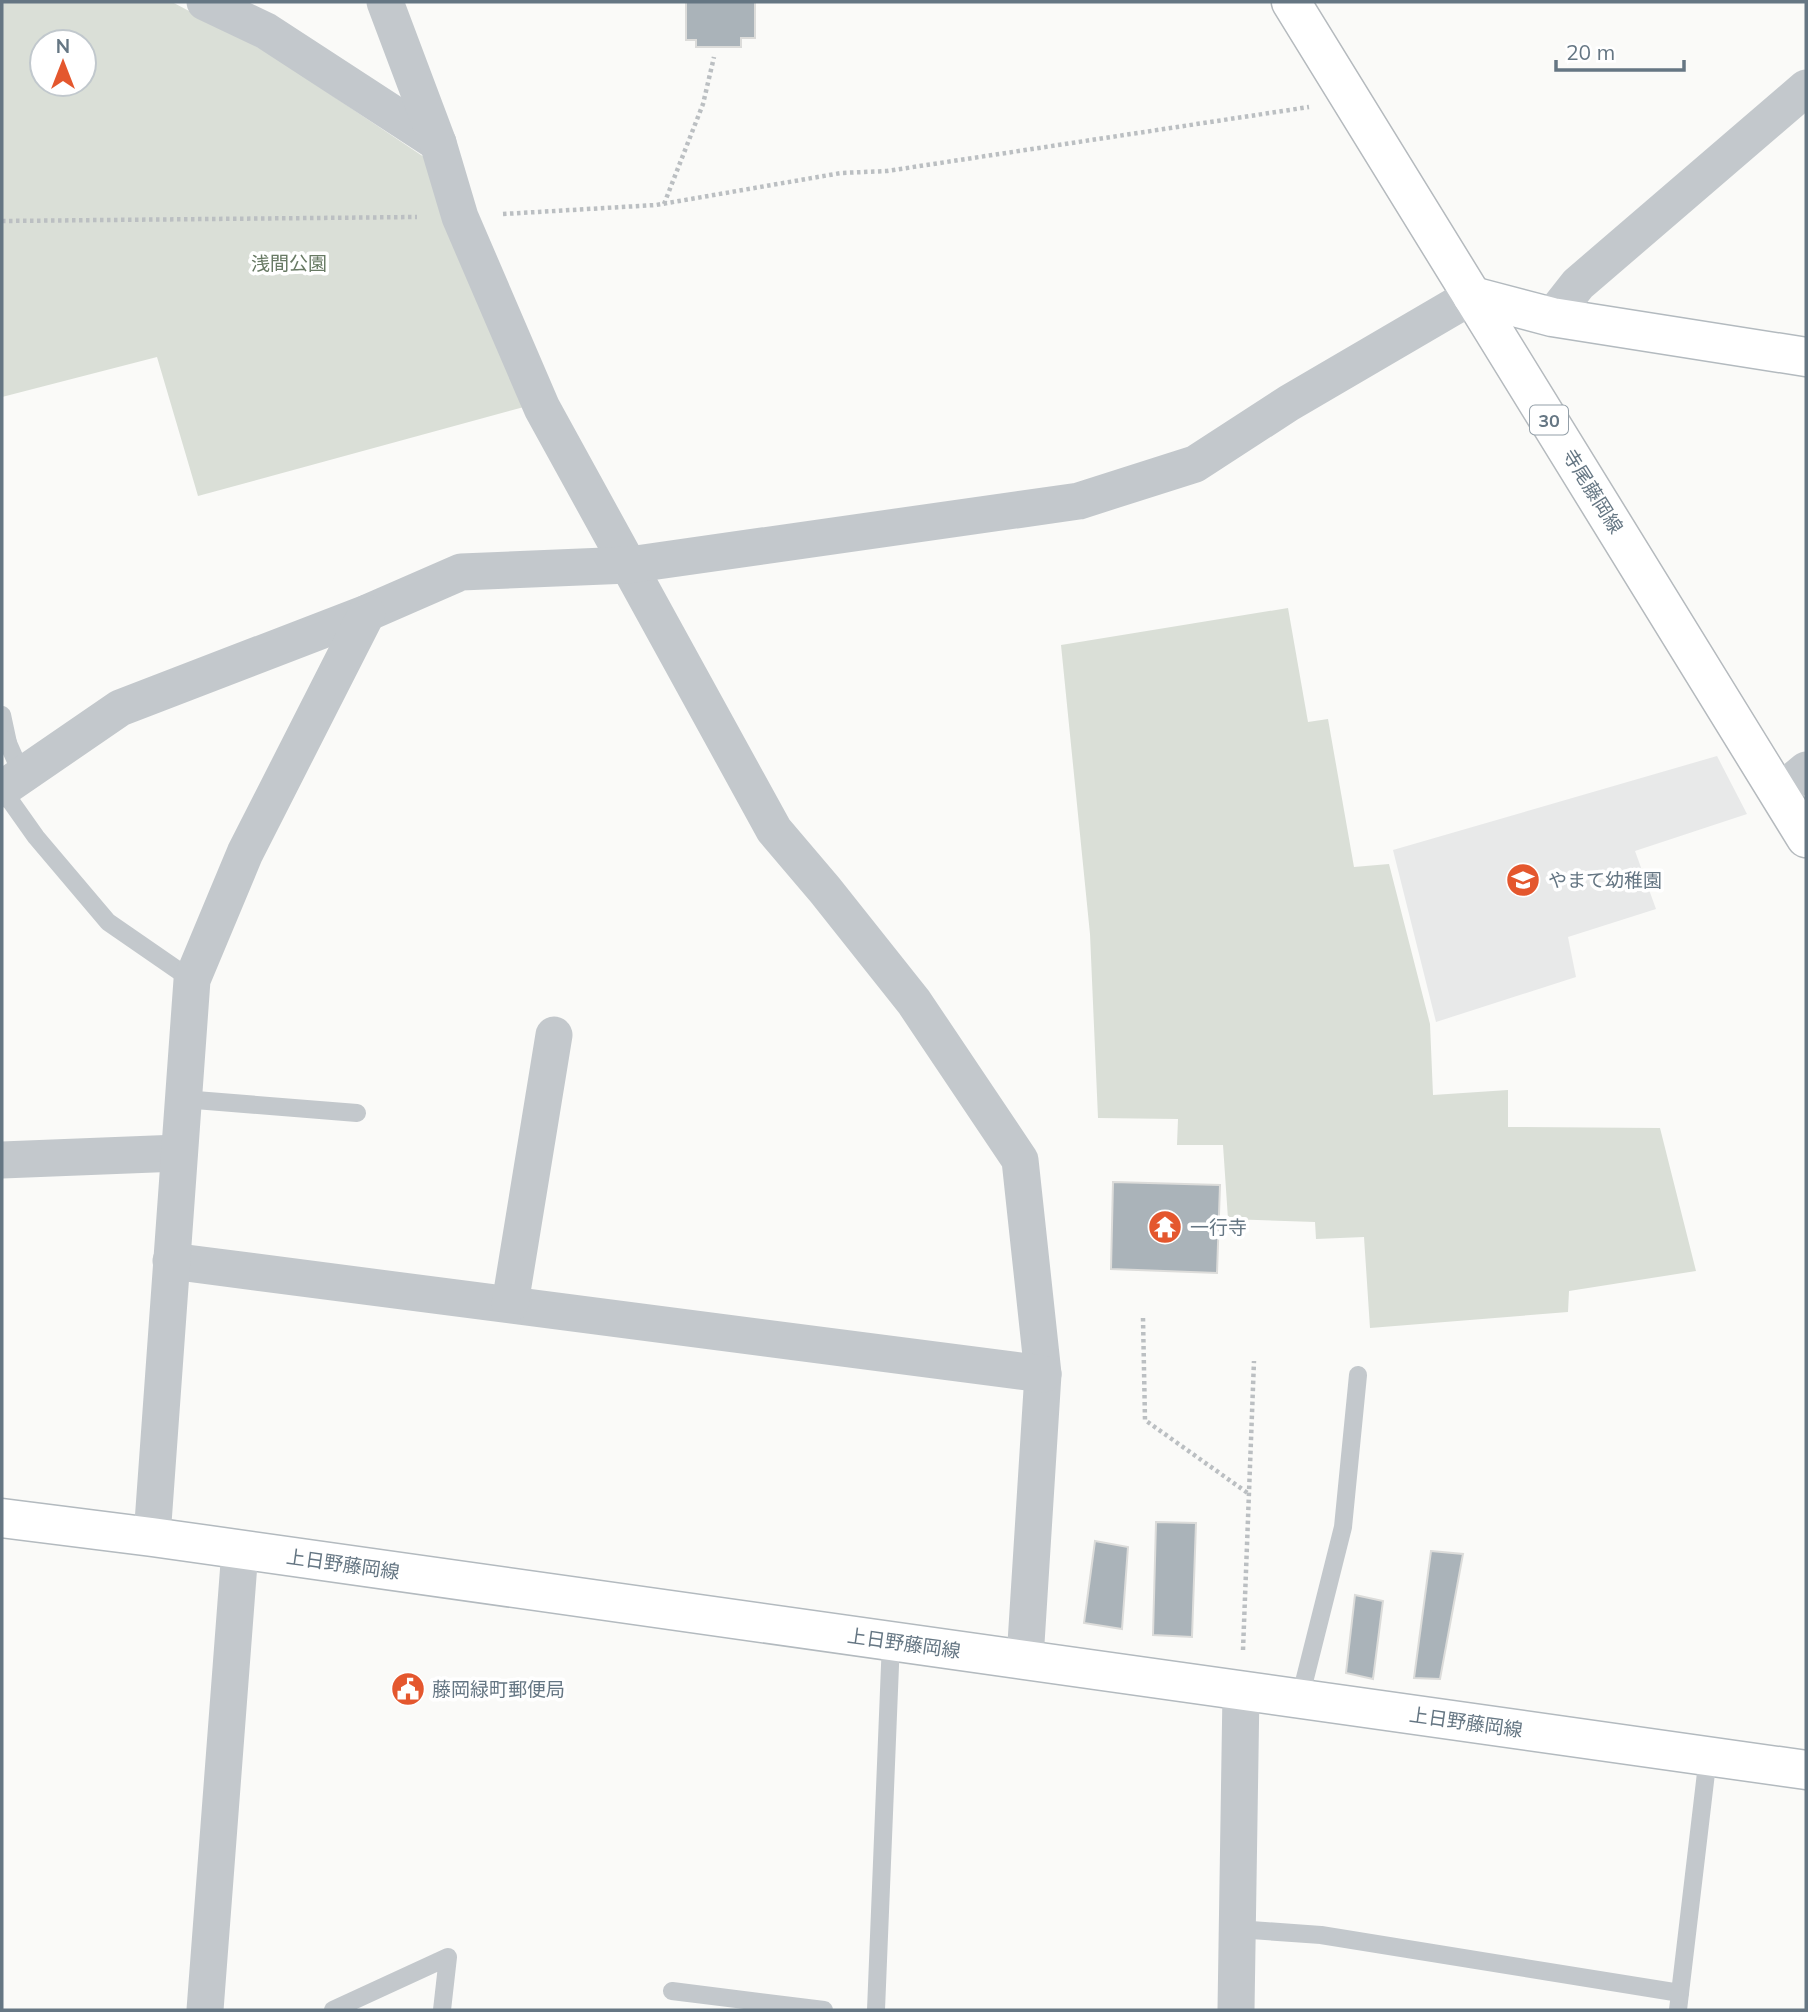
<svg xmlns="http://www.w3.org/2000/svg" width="1808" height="2012" font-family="Mulish,'Noto Sans JP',sans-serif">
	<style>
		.built { fill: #e8e9e9 }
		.green { fill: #dadfd7; fill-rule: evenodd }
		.building { fill: #aab3b9; stroke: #dcdcda; stroke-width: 2 }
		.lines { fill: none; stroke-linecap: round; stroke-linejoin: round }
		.secondary-casing { stroke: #b3babf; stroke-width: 41 }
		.primary-casing { stroke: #b5babe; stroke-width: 41 }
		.path { stroke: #bbbfc2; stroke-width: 4.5; stroke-dasharray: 3.5 3.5; stroke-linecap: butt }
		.lane { stroke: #c3c8cc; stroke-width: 18 }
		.street { stroke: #c3c8cc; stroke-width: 37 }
		.secondary { stroke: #fff; stroke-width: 38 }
		.primary { stroke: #fff; stroke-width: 38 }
		.labels { text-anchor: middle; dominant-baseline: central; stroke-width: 7; stroke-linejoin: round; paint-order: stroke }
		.shield { fill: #fff; stroke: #939fa8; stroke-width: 2 }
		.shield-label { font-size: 18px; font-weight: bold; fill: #657683 }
		.park-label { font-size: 19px; fill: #687a64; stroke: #fff }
		.street-label { font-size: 19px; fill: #657683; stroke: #fff }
		.poi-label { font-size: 19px; fill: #657683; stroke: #fff; text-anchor: start }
	</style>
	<rect width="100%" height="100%" fill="#fafaf8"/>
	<polygon class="built" points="1717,756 1747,814 1635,851 1656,909 1568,937 1576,977 1436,1022 1393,850"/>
	<g class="green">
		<path d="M2 2H172L267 52 424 157 524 407 198 496 157 357 2 397ZM42 42H84V84H42Z"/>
		<polygon points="1288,608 1308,722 1328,719 1354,867 1389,864 1430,1024 1433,1095 1508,1090 1508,1127 1660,1128 1696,1271 1569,1291 1568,1312 1370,1328 1364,1237 1316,1239 1315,1222 1228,1219 1223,1145 1177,1145 1178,1119 1098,1118 1090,934 1061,645"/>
	</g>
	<g class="building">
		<polygon points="686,2 755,2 755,38 741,38 741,47 696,47 696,40 686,40"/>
		<polygon points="1113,1182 1220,1185 1217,1273 1111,1269"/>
		<polygon points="1156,1522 1196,1523 1192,1637 1153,1635"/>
		<polygon points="1095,1541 1128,1547 1122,1629 1084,1623"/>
		<polygon points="1431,1551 1463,1554 1440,1679 1414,1678"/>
		<polygon points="1355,1595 1383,1601 1373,1679 1346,1673"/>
	</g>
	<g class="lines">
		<g class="secondary-casing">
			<g id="secondary">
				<polyline points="1472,296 1552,317 1806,357"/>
				<polyline points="2,1518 152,1537 1806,1770"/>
			</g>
		</g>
		<g class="primary-casing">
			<polyline id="primary" points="1291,2 1806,838"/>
		</g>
		<g class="path">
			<polyline points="664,204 703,104 714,57"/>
			<polyline points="503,214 656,205 841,173 887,171 1309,107"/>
			<polyline points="2,221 417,217"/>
			<polyline points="1143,1318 1145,1420 1249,1494"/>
			<polyline points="1243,1650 1254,1361"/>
		</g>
		<g class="lane">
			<polyline points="2,715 8,743"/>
			<polyline points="2,738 8,743 22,775"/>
			<polyline points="2,789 36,837 108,922 192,980"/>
			<polyline points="183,1099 357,1113"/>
			<polyline points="1300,1698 1343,1527 1358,1375"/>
			<polyline points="1237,1929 1321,1935 1680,1993"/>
			<polyline points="672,1991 824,2010"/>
			<polyline points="333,2010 448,1957 442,2010"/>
			<polyline points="876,2010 891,1641"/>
			<polyline points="1678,2010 1708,1756"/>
		</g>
		<g class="street">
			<polyline points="205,2 266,31 438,143"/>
			<polyline points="385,2 438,143 460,217 542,408 774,830 825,890 914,1002 1020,1160 1043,1374 1025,1659"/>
			<polyline points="1552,317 1578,284 1806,88"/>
			<polyline points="2,789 120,708 367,613 461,572 629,565 1079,501 1195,464 1289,403 1472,296"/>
			<polyline points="1780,792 1806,770"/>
			<polyline points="2,1160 179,1153"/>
			<polyline points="171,1261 1043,1374"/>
			<polyline points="510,1304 554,1035"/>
			<polyline points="152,1537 192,980 245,853 367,613"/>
			<polyline points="205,2010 240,1550"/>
			<polyline points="1236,2010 1241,1691"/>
		</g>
		<use href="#secondary" class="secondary"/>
		<use href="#primary" class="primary"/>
	</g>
	<defs>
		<g id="school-disc" transform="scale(1.75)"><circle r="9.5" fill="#e4572e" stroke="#fff"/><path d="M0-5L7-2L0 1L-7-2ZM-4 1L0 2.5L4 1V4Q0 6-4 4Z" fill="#fff"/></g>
		<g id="temple-disc" transform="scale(1.75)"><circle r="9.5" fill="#e4572e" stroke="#fff"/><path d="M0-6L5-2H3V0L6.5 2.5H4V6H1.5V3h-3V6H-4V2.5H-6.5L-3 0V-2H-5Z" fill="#fff"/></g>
		<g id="civic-disc" transform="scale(1.75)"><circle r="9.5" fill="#e4572e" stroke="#fff"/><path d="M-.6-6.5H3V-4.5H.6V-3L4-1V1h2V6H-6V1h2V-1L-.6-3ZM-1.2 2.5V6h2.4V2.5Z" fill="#fff"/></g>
	</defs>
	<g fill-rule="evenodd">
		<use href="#school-disc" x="1523" y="880"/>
		<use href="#temple-disc" x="1165" y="1227"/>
		<use href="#civic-disc" x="408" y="1689"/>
	</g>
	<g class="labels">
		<rect class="shield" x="1530" y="405.5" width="38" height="29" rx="5"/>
		<g class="shield-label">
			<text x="1549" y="420">30</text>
		</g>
		<g class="park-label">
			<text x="289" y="263">浅間公園</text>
		</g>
		<g class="street-label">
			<text transform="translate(1593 491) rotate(58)">寺尾藤岡線</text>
			<text transform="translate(343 1564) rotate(8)">上日野藤岡線</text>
			<text transform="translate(904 1643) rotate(8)">上日野藤岡線</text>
			<text transform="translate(1466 1722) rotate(8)">上日野藤岡線</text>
		</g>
		<g class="poi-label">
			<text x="1548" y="880">やまて幼稚園</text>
			<text x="1190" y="1227">一行寺</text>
			<text x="432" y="1689">藤岡緑町郵便局</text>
		</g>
	</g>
	<rect width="1808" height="2012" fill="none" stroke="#657683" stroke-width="7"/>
	<g transform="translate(63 63)"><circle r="33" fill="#ffffff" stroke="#c1c8cd" stroke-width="2"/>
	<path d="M0-5L12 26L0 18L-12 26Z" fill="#e4572e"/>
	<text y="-10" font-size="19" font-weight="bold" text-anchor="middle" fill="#657683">N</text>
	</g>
	<path d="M1556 60v10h128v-10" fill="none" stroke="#657683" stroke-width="3.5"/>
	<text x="1566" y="60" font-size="21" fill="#657683" stroke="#ffffff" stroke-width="5" paint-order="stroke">20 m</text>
</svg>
